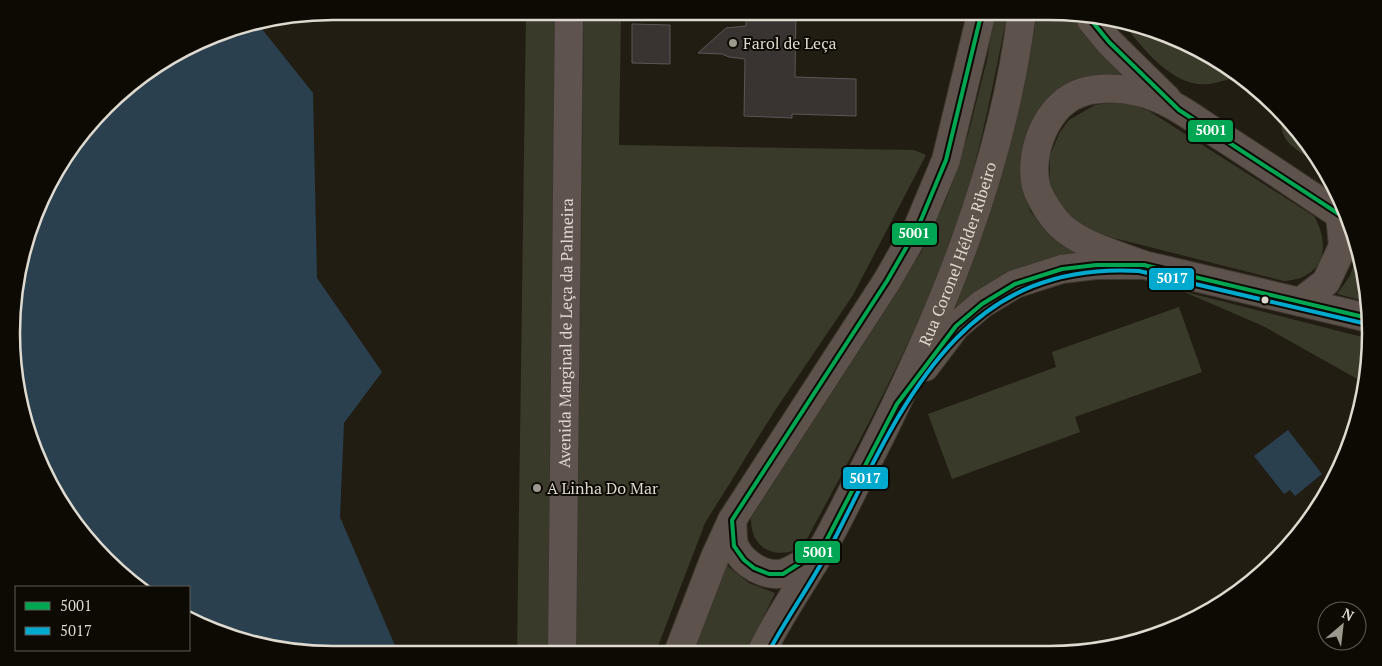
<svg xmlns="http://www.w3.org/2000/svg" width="1382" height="666" font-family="'PT Serif',serif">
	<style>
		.green { fill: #3a3a2a }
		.water { fill: #2a404f }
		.building { fill: #393331; stroke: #5c5655 }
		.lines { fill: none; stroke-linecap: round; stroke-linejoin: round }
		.minor-casing { stroke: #3b372f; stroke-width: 30 }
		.major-casing { stroke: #3b372f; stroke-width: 30 }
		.minor { stroke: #5e534f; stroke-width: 28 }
		.major { stroke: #5e534c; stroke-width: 28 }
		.bus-1-casing { stroke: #0d0a04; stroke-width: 8 }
		.bus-2-casing { stroke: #0d0a04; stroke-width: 8 }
		.bus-1 { stroke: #00a651; stroke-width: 4 }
		.bus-2 { stroke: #00a9ce; stroke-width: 4 }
		.poi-dot { fill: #9d988d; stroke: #0d0a04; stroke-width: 2 }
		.bus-dot { fill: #dfdacf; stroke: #0d0a04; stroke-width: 2 }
		.labels { text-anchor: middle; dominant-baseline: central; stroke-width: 4; stroke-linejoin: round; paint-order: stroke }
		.poi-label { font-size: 16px; fill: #dfdacf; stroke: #0d0a04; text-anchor: start }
		.street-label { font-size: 16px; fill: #dfdacf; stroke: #0d0a04 }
		.rim { fill: none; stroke: #dfdacf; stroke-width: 2.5 }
		.line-badge { stroke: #0d0a04; stroke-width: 2 }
		.badge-label { font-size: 14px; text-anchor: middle; font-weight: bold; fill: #fff }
	</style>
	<rect width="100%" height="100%" fill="#221d13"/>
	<g class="green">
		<polygon points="526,11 559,11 552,654 517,654"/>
		<polygon points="584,11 621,11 619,145 914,150 926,155 853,295 774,412 705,523 655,654 576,654"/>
		<path d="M995 11H1008C991 93 977 175 946 253 907 355 854 452 802 548 775 560 750 549 751 518L922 251 946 200 968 135 987 60Z"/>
		<path d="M1037 11 1073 16 1109 62 1126 77 1092 78 1023 171 1030 211 1046 231 1078 253C1021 264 998 275 954 312 989 214 1024 115 1037 11Z"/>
		<path d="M1126 27 1172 36 1233 77C1229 80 1221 81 1215 83 1177 92 1147 53 1126 27Z"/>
		<path d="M1113 102 1131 104 1149 111 1314 216C1332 247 1323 279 1284 281L1094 233 1063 213 1050 185V155L1060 132 1069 120 1095 105Z"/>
		<path d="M1281 112 1313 161C1292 146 1278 141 1281 112Z"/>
		<polygon points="1356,258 1364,301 1337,294 1350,276"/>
		<polygon points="1182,291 1370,339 1361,381 1263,326"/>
		<polygon points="1179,307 1202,372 1075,417 1080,432 952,479 928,414 1056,367 1052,352"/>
		<polygon points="725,564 749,583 775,593 746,653 693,653"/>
	</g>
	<g class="water">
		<polygon points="258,24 313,93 317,278 382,372 344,423 340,517 399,655 333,655 210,630 189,616 189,587 145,587 106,561 45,476 14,375 17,270 65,154 137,78 229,28"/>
		<polygon points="1288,430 1322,474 1295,496 1290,490 1284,494 1254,456"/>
	</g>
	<g class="building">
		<polygon points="746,11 796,11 795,77 856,79 856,116 792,114 792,118 744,116 745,59 729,57 722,54 698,53 726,28 746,26"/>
		<polygon points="632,24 670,25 670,64 632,63"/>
	</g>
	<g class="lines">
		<g class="minor-casing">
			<g id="minor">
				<path id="s1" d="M562 654 569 11"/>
			</g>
		</g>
		<g class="major-casing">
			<g id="major">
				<polyline points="1091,20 1109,42 1167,99"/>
				<path d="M1144 265C1117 255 1084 246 1062 227 1052 218 1040 199 1036 186 1028 151 1048 102 1083 92 1100 87 1122 88 1139 92 1167 98 1193 118 1216 133 1260 161 1304 191 1348 220"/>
				<polyline points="1300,302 1326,282 1343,246 1340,215"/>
				<polyline points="925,367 956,326 982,304 1015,284 1062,269 1096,265 1144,265 1368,318"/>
				<path d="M732 520C733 528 732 540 735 547 743 564 766 578 784 573 796 569 805 562 815 555"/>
				<polyline points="678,653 715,557 732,520 887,281 918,227 946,160 982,11"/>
				<path id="s2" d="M761 653C778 617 802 584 822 549 839 520 853 489 869 459 940 319 1003 169 1022 11"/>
			</g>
		</g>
		<use href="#minor" class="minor"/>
		<use href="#major" class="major"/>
		<g class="bus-1-casing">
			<g id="bus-1">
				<polyline points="982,11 946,160 918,227 887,281 732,520 734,546 744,560 754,568 769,574 783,574 822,549 897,404 956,326 982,304 1015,284 1062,269 1096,265 1144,265 1368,318"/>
				<polyline points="1091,20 1109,42 1179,110 1348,220"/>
			</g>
		</g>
		<g class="bus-2-casing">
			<path id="bus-2" d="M768 653C788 615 814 580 833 542 902 407 958 260 1139 271L1367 324"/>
		</g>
		<use href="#bus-1" class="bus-1"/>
		<use href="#bus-2" class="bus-2"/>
	</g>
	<g class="poi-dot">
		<circle cx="733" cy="43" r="5"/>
		<circle cx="537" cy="488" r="5"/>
	</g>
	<circle class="bus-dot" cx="1265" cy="300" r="4.5"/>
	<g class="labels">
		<g class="poi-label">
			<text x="743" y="43">Farol de Leça</text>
			<text x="547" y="488">A Linha Do Mar</text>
		</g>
		<g class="street-label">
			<text stroke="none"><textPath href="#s2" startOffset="446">Rua Coronel Hélder Ribeiro</textPath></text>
			<text stroke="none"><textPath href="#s1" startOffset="321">Avenida Marginal de Leça da Palmeira</textPath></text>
		</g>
	</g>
	<path d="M0 0H1382V666H0ZM333 20H1049A313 313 0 0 1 1362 333V333A313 313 0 0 1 1049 646H333A313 313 0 0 1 20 333V333A313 313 0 0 1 333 20Z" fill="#0d0a04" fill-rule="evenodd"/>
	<path class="rim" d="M333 20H1049A313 313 0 0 1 1362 333V333A313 313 0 0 1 1049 646H333A313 313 0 0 1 20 333V333A313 313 0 0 1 333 20Z"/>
	<g class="line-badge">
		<rect x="1187" y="119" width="47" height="24" rx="5" fill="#00a651"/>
		<rect x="891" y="222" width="47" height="24" rx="5" fill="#00a651"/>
		<rect x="1148" y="267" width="47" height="24" rx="5" fill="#00a9ce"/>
		<rect x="842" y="466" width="47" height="24" rx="5" fill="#00a9ce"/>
		<rect x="794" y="540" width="47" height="24" rx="5" fill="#00a651"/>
	</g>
	<g class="badge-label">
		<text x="1211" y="135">5001</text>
		<text x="914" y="238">5001</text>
		<text x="1172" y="283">5017</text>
		<text x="865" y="483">5017</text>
		<text x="818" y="557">5001</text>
	</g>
	<rect x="15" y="586" width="175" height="65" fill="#0d0a04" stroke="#615d55"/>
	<rect x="25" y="602" width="25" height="8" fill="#00a651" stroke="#615d55"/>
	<text x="60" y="611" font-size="15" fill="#dfdacf">5001</text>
	<rect x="25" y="627" width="25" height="8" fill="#00a9ce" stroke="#615d55"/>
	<text x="60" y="636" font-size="15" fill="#dfdacf">5017</text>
	<g transform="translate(1342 626) rotate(28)"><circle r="24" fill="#0d0a04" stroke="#615d55"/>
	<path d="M0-4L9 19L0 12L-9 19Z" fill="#9d988d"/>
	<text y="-8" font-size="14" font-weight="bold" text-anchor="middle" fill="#dfdacf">N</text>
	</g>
</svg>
